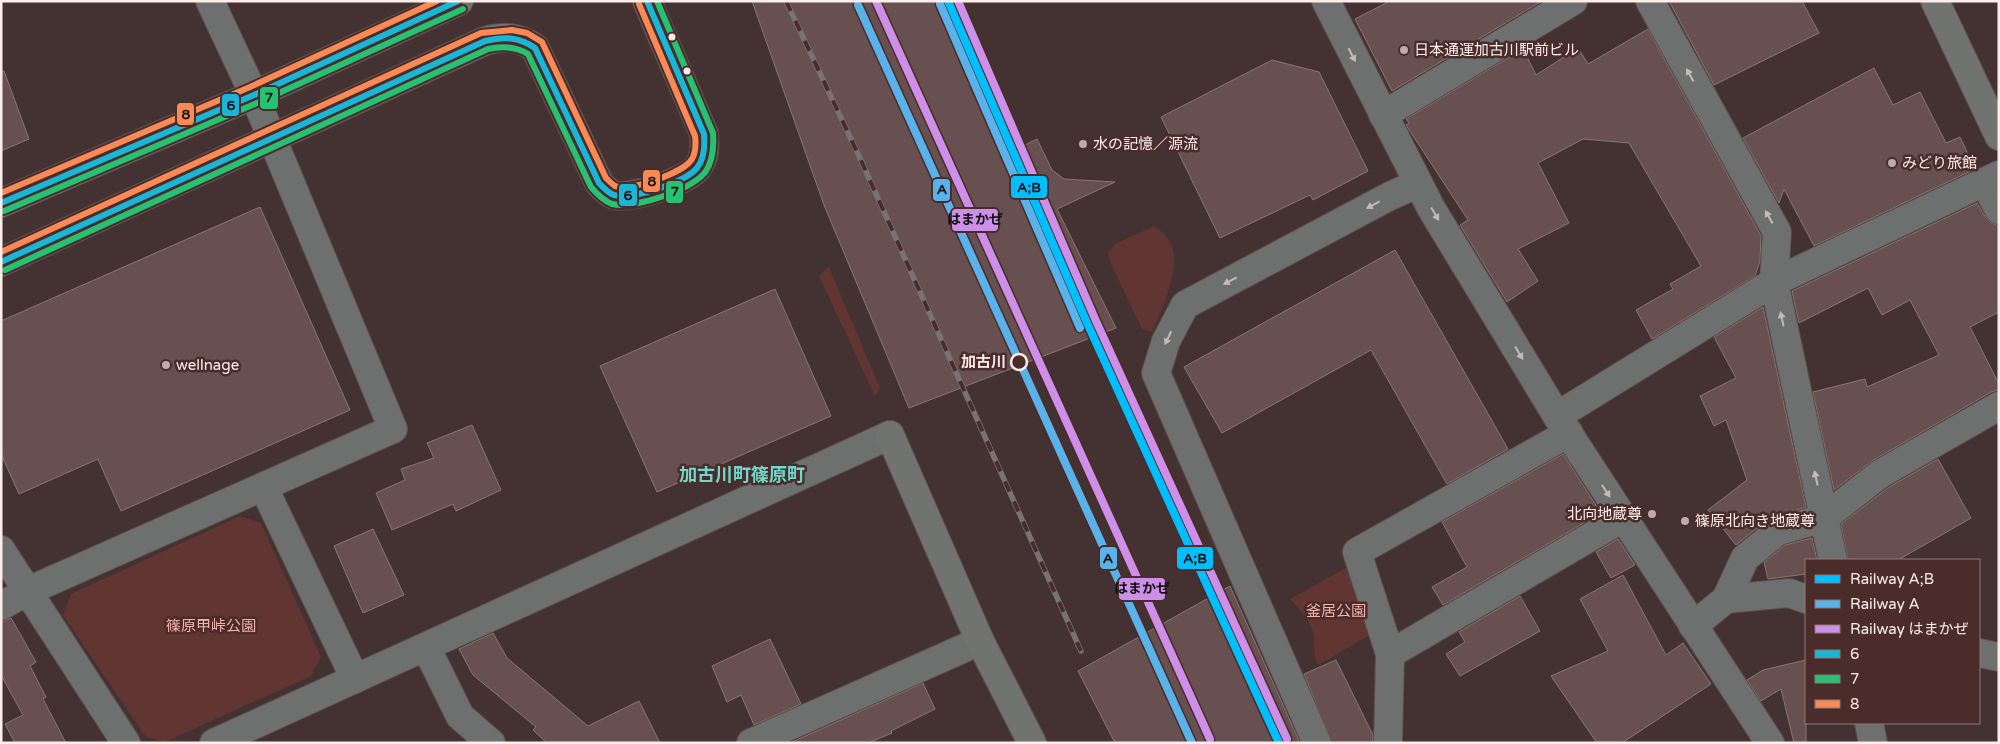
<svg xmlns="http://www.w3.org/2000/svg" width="2000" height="744" font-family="'Varela Round','Noto Sans JP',sans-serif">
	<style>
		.green { fill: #613532 }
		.building { fill: #67504f; stroke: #867776 }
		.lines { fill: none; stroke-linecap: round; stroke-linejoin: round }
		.street-casing { stroke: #5b4e4d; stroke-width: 30 }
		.secondary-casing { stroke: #5b4e4d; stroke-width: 30 }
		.street { stroke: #6e706f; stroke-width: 28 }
		.secondary { stroke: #717371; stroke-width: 28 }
		.rail-casing { stroke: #777372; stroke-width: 5.5 }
		.rail { stroke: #4a2c2a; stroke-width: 4; stroke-dasharray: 11; stroke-linecap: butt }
		.bus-1-casing { stroke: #4a2c2a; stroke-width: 10 }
		.bus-2-casing { stroke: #4a2c2a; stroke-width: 10 }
		.bus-3-casing { stroke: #4a2c2a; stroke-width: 10 }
		.bus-1 { stroke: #1ab6d8; stroke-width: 6 }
		.bus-2 { stroke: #26c172; stroke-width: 6 }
		.bus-3 { stroke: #f98a56; stroke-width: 6 }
		.rail-1-casing { stroke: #4a2c2a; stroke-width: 11 }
		.rail-2-casing { stroke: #4a2c2a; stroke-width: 11 }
		.rail-3-casing { stroke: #4a2c2a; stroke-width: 11 }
		.rail-1 { stroke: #00bfff; stroke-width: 8 }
		.rail-2 { stroke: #5ab2eb; stroke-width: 8 }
		.rail-3 { stroke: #ce8fe9; stroke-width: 8 }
		.oneway { fill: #c4bbb9 }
		.bus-dot { fill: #feedeb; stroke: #4a2c2a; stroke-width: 2 }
		.poi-dot { fill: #bdacaa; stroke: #4a2c2a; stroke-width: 2 }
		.stop-dot { fill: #4a2c2a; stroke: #feedeb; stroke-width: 2.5 }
		.labels { text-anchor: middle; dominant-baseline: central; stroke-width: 5; stroke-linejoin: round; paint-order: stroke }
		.poi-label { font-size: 15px; fill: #feedeb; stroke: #4a2c2a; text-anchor: start }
		.stop-label { font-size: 15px; font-weight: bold; fill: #feedeb; stroke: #4a2c2a; text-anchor: end }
		.park-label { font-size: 15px; fill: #f6b2ad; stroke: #4a2c2a }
		.quarter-label { font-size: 18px; font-weight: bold; fill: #6fd8cb; stroke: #4a2c2a }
		.line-badge { stroke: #4a2c2a; stroke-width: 2 }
		.pale-badge-label { font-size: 14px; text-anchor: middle; font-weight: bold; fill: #111 }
	</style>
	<rect width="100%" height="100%" fill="#433231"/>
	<g class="green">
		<path d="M1154 226C1162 232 1169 237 1172 246 1180 270 1162 310 1152 332L1142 329 1110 262 1108 252 1115 244Z"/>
		<polygon points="829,267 880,388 875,396 819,276"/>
		<polygon points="240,516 261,523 321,657 311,676 165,742 146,737 63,615 71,594"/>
		<path d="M1353 564 1375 632 1318 665C1312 654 1316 640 1312 629 1308 617 1298 608 1290 599Z"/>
	</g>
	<g class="building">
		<polygon points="752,1 956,1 1025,145 1037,139 1052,170 1064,179 1115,182 1057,209 1116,328 909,408 824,205"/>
		<polygon points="1390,1 1542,1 1392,91 1355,19"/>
		<polygon points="1669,1 1802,1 1819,33 1714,85"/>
		<polygon points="1648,29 1761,236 1760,261 1755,276 1652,339 1636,310 1673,289 1670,284 1701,266 1629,143 1583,139 1538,163 1569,223 1518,249 1538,281 1507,302 1460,225 1468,220 1406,125 1409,123 1406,119 1523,49 1536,75 1578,48 1588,64"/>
		<polygon points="1272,60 1319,72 1368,171 1313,200 1310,195 1220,238 1161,117"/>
		<polygon points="1874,68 1893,105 1920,92 1946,143 1960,137 1975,169 1814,246 1784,189 1779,203 1743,138"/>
		<polygon points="1,71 4,71 29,139 1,151"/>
		<polygon points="1977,203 1986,218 1991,223 1999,226 1999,312 1970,327 1999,384 1999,390 1991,392 1872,461 1834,490 1813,392 1865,379 1867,387 1939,355 1910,300 1882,315 1868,288 1799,323 1792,291"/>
		<polygon points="260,207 350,410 121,511 98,459 19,494 1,454 1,321"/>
		<polygon points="1395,250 1508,449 1447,484 1371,350 1222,433 1184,367"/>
		<polygon points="775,289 831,416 657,492 600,366"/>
		<polygon points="1763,307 1806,507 1768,519 1736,545 1708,510 1747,480 1726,420 1714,426 1700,396 1736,378 1714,337"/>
		<polygon points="472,425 501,490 456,511 453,504 392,530 376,493 405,480 401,469 434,458 427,443"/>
		<polygon points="1563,454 1601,513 1443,605 1432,587 1467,567 1442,522"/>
		<polygon points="1938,459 1971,518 1898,560 1848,560 1841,524 1889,487"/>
		<polygon points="373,529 404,595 363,613 334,546"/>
		<polygon points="1812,538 1817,560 1806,560 1806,574 1768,579 1764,562 1785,545"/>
		<polygon points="1618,539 1635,565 1611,578 1596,552"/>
		<polygon points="1623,575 1666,655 1683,643 1711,684 1622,743 1597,743 1551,676 1608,651 1580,599"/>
		<polygon points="1230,586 1300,743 1115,743 1078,671"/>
		<polygon points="1520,596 1540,631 1460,676 1446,654 1465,642 1459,632"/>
		<polygon points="11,618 36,662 30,666 46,697 43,699 66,743 15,743 5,724 23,715 1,675 1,622"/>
		<polygon points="493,633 507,658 588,726 639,701 660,743 547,743 533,730 536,727 473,675 459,649"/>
		<polygon points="770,639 801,704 754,725 741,695 727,702 712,666"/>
		<polygon points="1336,660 1373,735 1372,743 1332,743 1304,674"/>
		<polygon points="1806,660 1806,743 1794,743 1781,689 1761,701 1747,680 1763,670"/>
		<polygon points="923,683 935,709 891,731 892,733 868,743 790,743"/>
	</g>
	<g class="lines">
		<g class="street-casing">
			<g id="street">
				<polyline points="1326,1 1431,208 1557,416 1770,743"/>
				<polyline points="1650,1 1777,232 1774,282 1833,560"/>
				<polyline points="1383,115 1573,1"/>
				<polyline points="1984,182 1999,210"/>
				<polyline points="1557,416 1774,282 1999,175"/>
				<polyline points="264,488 355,679"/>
				<polyline points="1,550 126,743"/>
				<polyline points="1726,599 1789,593 1806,599"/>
				<polyline points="1,606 28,591 393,429 254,95 210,1"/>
				<polyline points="1693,626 1726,599 1745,558 1778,531 1824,518 1880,474 1999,406"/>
				<polyline points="426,647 460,716 491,743"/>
				<polyline points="1979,653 1999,657"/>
				<polyline points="1390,654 1623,518"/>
				<polyline points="1869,723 1873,743"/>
				<polyline points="214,743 890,435"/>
				<polyline points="751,743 980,641"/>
				<polyline points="1317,743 1156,373 1166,341 1185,305 1390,196 1417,184"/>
				<polyline points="1388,743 1390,654 1357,552 1569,433"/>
			</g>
		</g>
		<g class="secondary-casing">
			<g id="secondary">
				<polyline points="1935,1 1999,136"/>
				<polyline points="1,203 254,95 459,1"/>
				<path d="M1 262 485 41C503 36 519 36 535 48L599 183C603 187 608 193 614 195 630 200 687 181 697 168 705 158 705 147 704 134L647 1"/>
				<polyline points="890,435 980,641 1032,743"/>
			</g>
		</g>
		<use href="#street" class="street"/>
		<use href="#secondary" class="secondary"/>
		<g class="rail-casing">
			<polyline id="rail" points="786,1 859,156 1081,651"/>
		</g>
		<use href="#rail" class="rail"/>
		<g class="bus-1-casing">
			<g id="bus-1">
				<polyline points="1,203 254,95 458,1"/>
				<path d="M1 262 485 41C504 36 519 37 535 48L599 183C603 187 608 193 614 195 633 200 685 182 697 168 705 158 705 145 704 134L647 1"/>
			</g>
		</g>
		<g class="bus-2-casing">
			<g id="bus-2">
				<polyline points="4,211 257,103 463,9"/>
				<path d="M5 270 488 49C502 46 515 46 528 54L591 187C596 193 604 201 612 204 635 209 692 190 706 171 713 160 714 147 713 133L657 1"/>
			</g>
		</g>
		<g class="bus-3-casing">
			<g id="bus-3">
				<polyline points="1,193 250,87 437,1"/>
				<path d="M1 252 481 33 512 30 527 33 542 42 606 178C609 181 612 184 615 186 629 192 684 173 692 159 696 152 696 144 695 136L639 4"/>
			</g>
		</g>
		<use href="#bus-1" class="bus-1"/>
		<use href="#bus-2" class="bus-2"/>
		<use href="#bus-3" class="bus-3"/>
		<g class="rail-1-casing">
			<polyline id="rail-1" points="948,1 1088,325 1279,743"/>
		</g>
		<g class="rail-2-casing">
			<g id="rail-2">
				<polyline points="940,4 1080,328"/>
				<polyline points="858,5 1192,743"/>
			</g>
		</g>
		<g class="rail-3-casing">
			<g id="rail-3">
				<polyline points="876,1 1210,739"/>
				<polyline points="958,1 1096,321 1287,739"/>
			</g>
		</g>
		<use href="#rail-1" class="rail-1"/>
		<use href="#rail-2" class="rail-2"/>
		<use href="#rail-3" class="rail-3"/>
	</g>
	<defs><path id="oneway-solid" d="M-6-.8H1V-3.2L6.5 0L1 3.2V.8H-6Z" transform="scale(1.25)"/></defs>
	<g class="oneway">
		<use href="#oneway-solid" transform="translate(1352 55) rotate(63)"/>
		<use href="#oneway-solid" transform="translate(1690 75) rotate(-119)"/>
		<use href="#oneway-solid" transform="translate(1373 205) rotate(152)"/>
		<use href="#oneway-solid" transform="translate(1435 214) rotate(59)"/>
		<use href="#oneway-solid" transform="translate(1769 217) rotate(-119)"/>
		<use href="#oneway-solid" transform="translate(1230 281) rotate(152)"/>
		<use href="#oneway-solid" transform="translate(1782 319) rotate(-102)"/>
		<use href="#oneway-solid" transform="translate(1168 338) rotate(115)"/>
		<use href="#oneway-solid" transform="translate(1519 353) rotate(59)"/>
		<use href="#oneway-solid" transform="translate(1816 478) rotate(-102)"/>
		<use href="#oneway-solid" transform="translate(1606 491) rotate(57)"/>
	</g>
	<g class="bus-dot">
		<circle cx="672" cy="37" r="4.5"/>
		<circle cx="687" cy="71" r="4.5"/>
	</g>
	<g class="poi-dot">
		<circle cx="1404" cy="50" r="5"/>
		<circle cx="1083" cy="144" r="5"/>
		<circle cx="1892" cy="163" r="5"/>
		<circle cx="166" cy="365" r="5"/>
		<circle cx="1652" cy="514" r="5"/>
		<circle cx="1685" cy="521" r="5"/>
	</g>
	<circle class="stop-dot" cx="1019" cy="362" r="8"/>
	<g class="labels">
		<g class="poi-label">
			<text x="1414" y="50">日本通運加古川駅前ビル</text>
			<text x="1093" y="144">水の記憶／源流</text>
			<text x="1902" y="163">みどり旅館</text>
			<text x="176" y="365">wellnage</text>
			<text x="1642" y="514" text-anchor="end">北向地蔵尊</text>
			<text x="1695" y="521">篠原北向き地蔵尊</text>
		</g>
		<g class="stop-label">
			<text x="1006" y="362">加古川</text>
		</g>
		<g class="park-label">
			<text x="1336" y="611">釜居公園</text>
			<text x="211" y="626">篠原甲峠公園</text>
		</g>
		<g class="quarter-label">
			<text x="742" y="475">加古川町篠原町</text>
		</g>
	</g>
	<g class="line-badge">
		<rect x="259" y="86" width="20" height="24" rx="5" fill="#26c172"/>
		<rect x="221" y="93" width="19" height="24" rx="5" fill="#1ab6d8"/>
		<rect x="176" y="102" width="19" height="24" rx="5" fill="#f98a56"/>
		<rect x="642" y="169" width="19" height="24" rx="5" fill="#f98a56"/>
		<rect x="1010" y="175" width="38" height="24" rx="5" fill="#00bfff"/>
		<rect x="932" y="178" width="19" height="24" rx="5" fill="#5ab2eb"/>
		<rect x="665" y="180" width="19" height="24" rx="5" fill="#26c172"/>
		<rect x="618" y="183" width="20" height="24" rx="5" fill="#1ab6d8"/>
		<rect x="951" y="208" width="48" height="24" rx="5" fill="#ce8fe9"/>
		<rect x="1176" y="546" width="38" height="24" rx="5" fill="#00bfff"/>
		<rect x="1099" y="546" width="19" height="24" rx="5" fill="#5ab2eb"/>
		<rect x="1118" y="577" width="48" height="24" rx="5" fill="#ce8fe9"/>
	</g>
	<g class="pale-badge-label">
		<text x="269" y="102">7</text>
		<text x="231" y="110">6</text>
		<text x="186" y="119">8</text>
		<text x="652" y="186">8</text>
		<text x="1029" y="192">A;B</text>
		<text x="942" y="194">A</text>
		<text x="675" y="196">7</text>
		<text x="628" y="200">6</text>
		<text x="975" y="224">はまかぜ</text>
		<text x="1195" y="563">A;B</text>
		<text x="1108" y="563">A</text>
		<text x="1142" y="593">はまかぜ</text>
	</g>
	<rect width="2000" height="744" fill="none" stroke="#feedeb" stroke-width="5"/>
	<rect x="1805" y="559" width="175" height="165" fill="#4a2c2a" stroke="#927977"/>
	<rect x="1815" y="575" width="25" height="8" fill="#00bfff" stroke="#927977"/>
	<text x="1850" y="584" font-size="15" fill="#feedeb">Railway A;B</text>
	<rect x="1815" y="600" width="25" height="8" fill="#5ab2eb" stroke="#927977"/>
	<text x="1850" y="609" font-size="15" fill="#feedeb">Railway A</text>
	<rect x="1815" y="625" width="25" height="8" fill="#ce8fe9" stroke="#927977"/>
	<text x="1850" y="634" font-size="15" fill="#feedeb">Railway はまかぜ</text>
	<rect x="1815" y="650" width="25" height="8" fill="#1ab6d8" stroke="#927977"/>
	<text x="1850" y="659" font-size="15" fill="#feedeb">6</text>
	<rect x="1815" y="675" width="25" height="8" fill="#26c172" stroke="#927977"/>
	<text x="1850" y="684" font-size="15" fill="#feedeb">7</text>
	<rect x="1815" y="700" width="25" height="8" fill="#f98a56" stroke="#927977"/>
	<text x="1850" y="709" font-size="15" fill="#feedeb">8</text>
</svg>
